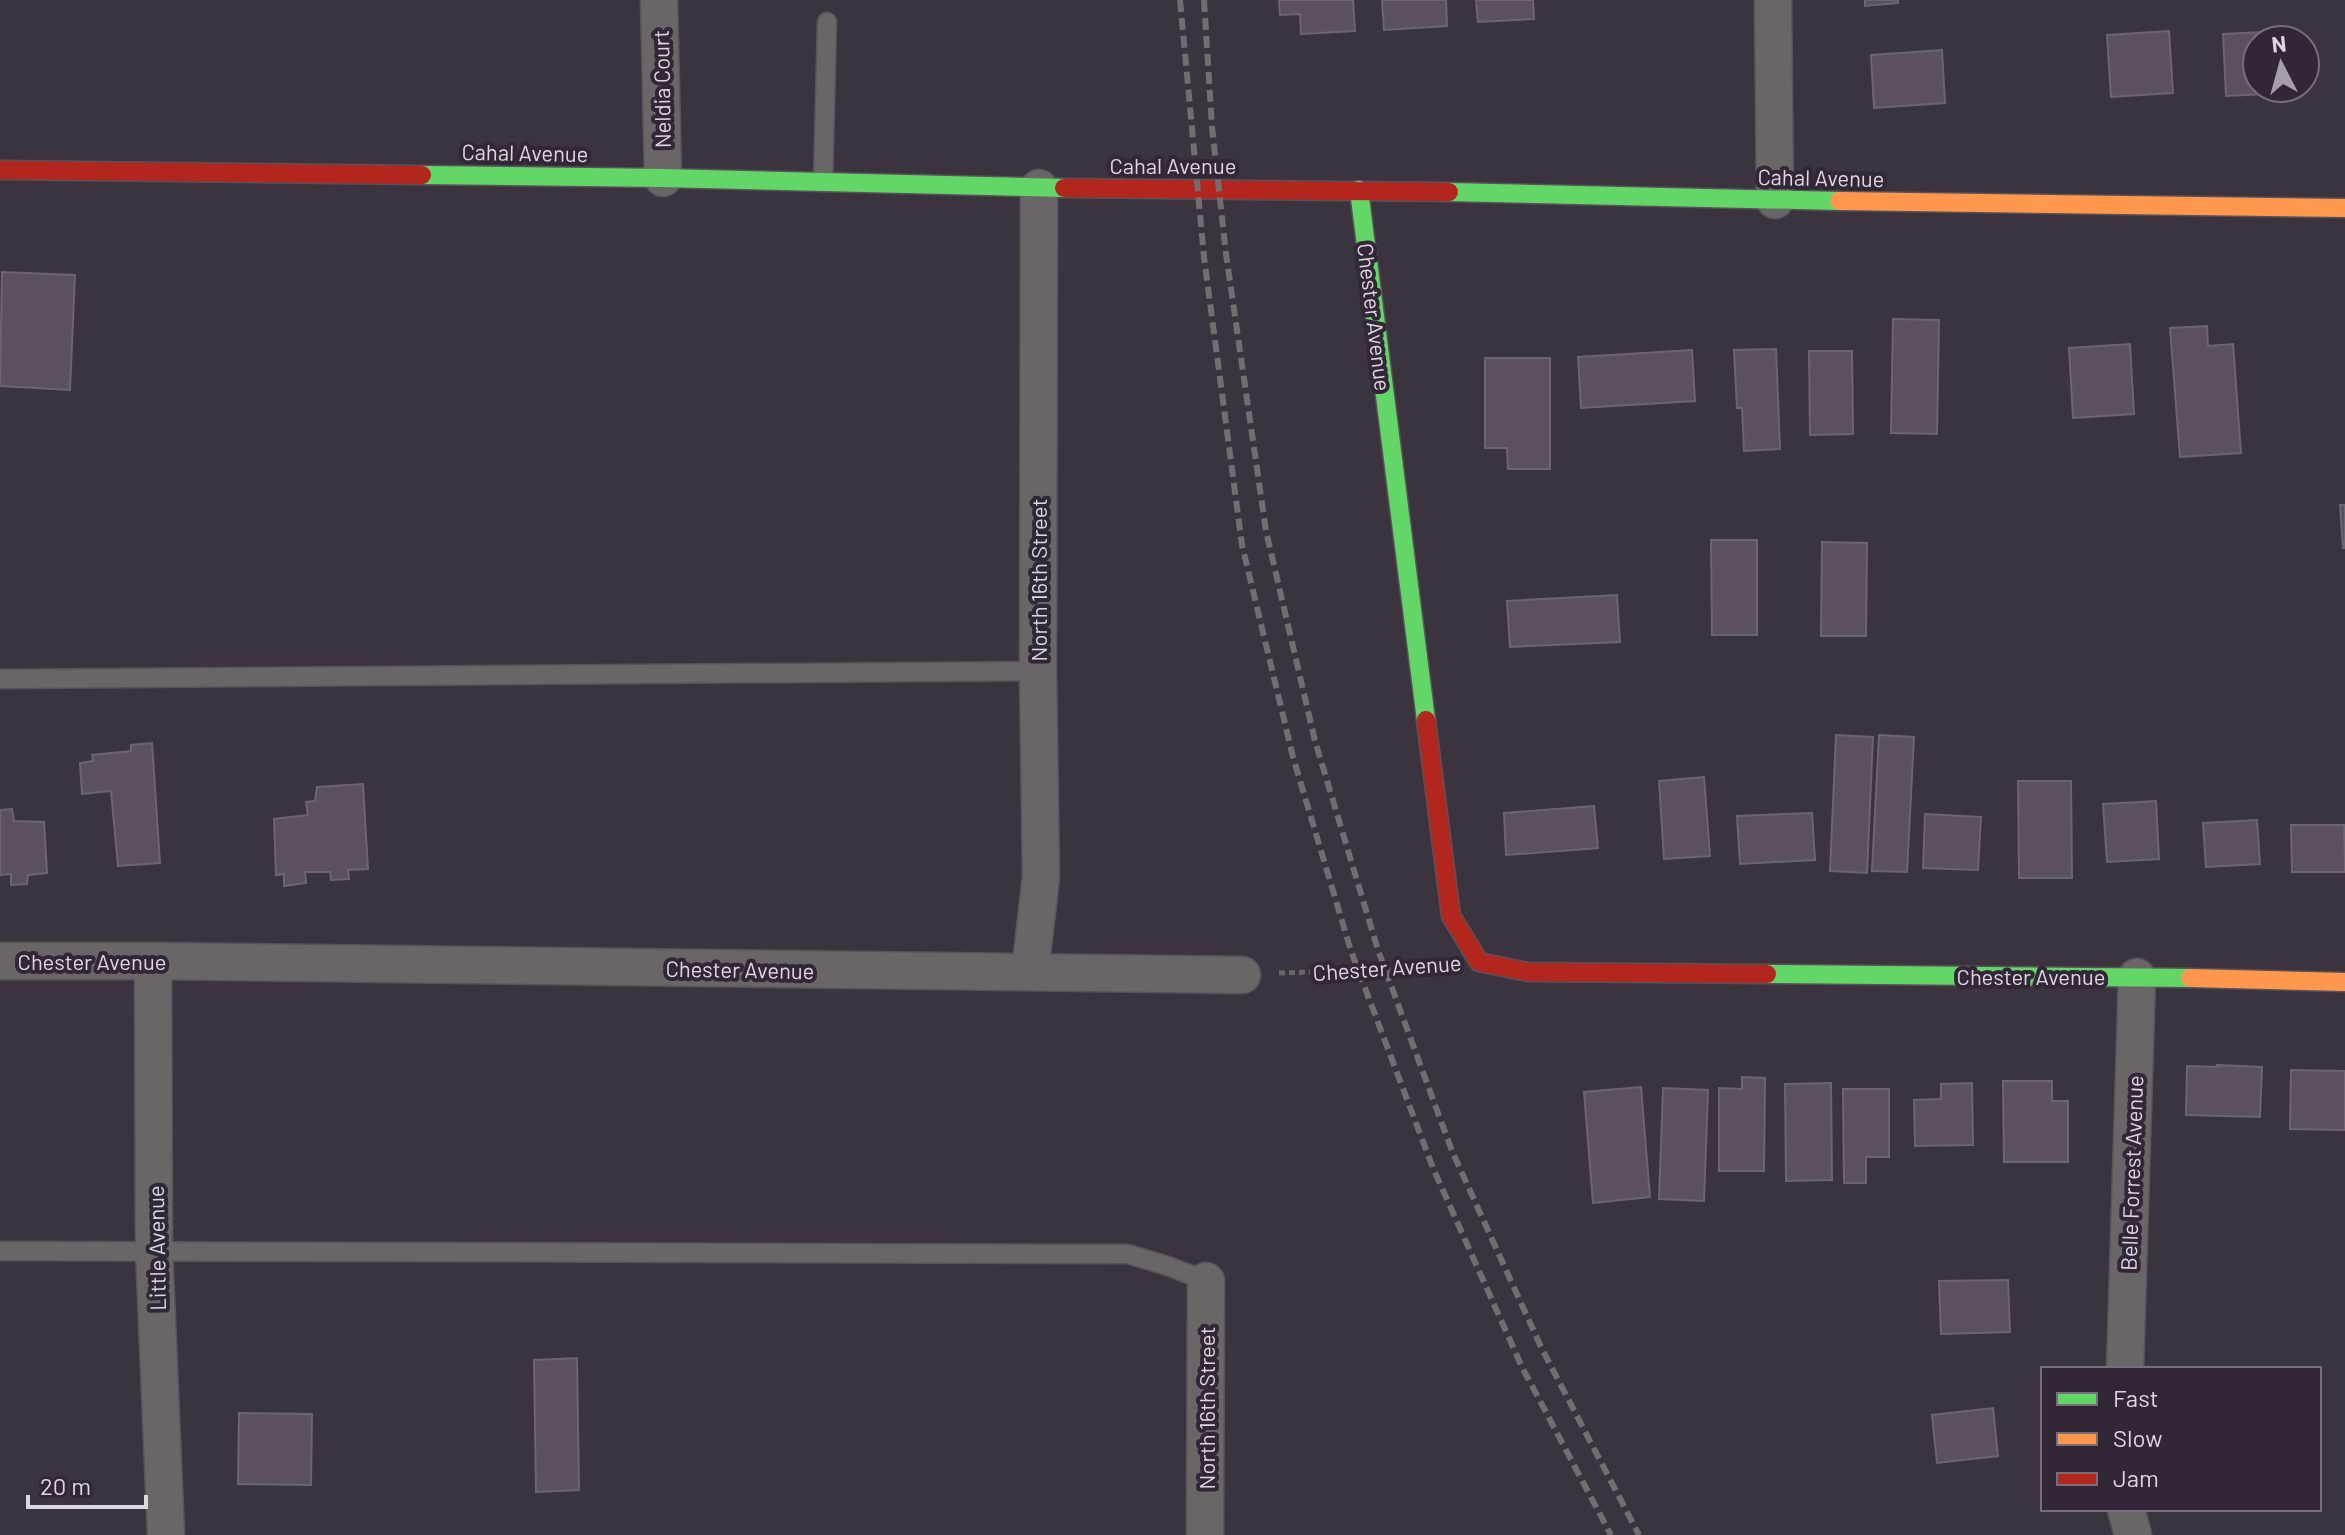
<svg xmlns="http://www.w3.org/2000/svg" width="2345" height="1535" font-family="Barlow,sans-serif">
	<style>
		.building { fill: #5a505e; stroke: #6b656d; stroke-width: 2 }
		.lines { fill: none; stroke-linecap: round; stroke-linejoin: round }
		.lane-casing { stroke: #58525b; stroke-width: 21 }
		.street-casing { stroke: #58525b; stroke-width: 39 }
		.fast-casing { stroke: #58525b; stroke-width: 21 }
		.slow-casing { stroke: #58525b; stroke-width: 21 }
		.jam-casing { stroke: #58525b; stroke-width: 21 }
		.path { stroke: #6a6568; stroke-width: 5; stroke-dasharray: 6 4; stroke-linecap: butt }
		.lane { stroke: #6a6667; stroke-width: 18 }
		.street { stroke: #6a6667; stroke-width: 36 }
		.fast { stroke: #63d668; stroke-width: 18 }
		.slow { stroke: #ff974d; stroke-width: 18 }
		.jam { stroke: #b3261e; stroke-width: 18 }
		.rail { stroke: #726e70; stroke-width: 6; stroke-dasharray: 12 6; stroke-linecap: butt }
		.labels { text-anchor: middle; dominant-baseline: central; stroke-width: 8; stroke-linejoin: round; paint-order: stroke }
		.street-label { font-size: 22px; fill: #ded7e1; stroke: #322737 }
	</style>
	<rect width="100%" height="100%" fill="#3b343e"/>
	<g class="building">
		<polygon points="1279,0 1353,0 1355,31 1301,34 1300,14 1280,15"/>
		<polygon points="1382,0 1446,0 1447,26 1384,30"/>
		<polygon points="1476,0 1533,0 1534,19 1478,22"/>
		<polygon points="1865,0 1898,0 1898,3 1865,6"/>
		<polygon points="2169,31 2173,93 2111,97 2107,35"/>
		<polygon points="2285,31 2286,40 2257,40 2257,88 2288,88 2288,93 2226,96 2223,34"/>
		<polygon points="1942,50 1945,103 1874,108 1871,55"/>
		<polygon points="2,272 75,275 70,390 0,386"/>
		<polygon points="1893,319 1939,320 1937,434 1891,433"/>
		<polygon points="2207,326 2208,346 2233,344 2241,453 2180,457 2170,328"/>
		<polygon points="2130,344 2134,414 2073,418 2069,348"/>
		<polygon points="1776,349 1780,449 1744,451 1742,408 1737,408 1734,350"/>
		<polygon points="1692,350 1695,401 1581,408 1578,357"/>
		<polygon points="1809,351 1852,351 1853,434 1810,435"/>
		<polygon points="1485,358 1550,358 1550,469 1508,469 1507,448 1485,448"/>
		<polygon points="2340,505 2345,505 2345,548 2343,548"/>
		<polygon points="1711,540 1757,540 1757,635 1712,635"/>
		<polygon points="1822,542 1867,543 1866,636 1821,636"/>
		<polygon points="1617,595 1620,642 1510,647 1507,601"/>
		<polygon points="1836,735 1873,737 1867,873 1830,871"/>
		<polygon points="1879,735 1914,737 1907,872 1872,871"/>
		<polygon points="152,743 160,863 118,866 111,791 82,794 80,763 93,761 92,755 131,751 131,745"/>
		<polygon points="1704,777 1710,856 1664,859 1659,781"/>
		<polygon points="2018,781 2071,781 2072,878 2019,878"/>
		<polygon points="363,784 368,869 348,870 349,879 331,880 330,872 305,872 306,883 284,886 284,874 276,875 274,819 308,815 306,802 315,801 317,787"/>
		<polygon points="2156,801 2159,859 2107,862 2103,804"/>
		<polygon points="1594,806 1598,848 1506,855 1504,813"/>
		<polygon points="12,809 14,821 44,822 47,873 28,875 27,884 11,885 11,874 0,875 0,810"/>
		<polygon points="1812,813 1815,860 1740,864 1737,816"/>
		<polygon points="1925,814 1981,817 1978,870 1923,868"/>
		<polygon points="2257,820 2260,864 2206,867 2203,823"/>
		<polygon points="2291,825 2344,825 2345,872 2292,872"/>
		<polygon points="2217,1065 2262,1067 2260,1117 2186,1115 2187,1066 2218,1067"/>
		<polygon points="2291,1070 2345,1071 2345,1130 2290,1129"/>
		<polygon points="1742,1077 1765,1078 1764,1171 1719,1171 1719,1088 1742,1089"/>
		<polygon points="2003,1081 2052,1081 2052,1101 2068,1101 2068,1162 2004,1162"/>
		<polygon points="1831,1083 1832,1180 1786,1181 1785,1084"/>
		<polygon points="1972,1083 1973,1145 1915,1146 1914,1100 1941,1099 1941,1084"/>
		<polygon points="1641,1087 1650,1197 1593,1203 1584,1092"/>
		<polygon points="1663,1088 1708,1090 1704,1201 1659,1199"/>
		<polygon points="1843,1089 1889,1089 1889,1157 1866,1157 1866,1183 1844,1183"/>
		<polygon points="2008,1280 2010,1332 1941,1334 1939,1281"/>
		<polygon points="577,1358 579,1490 536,1492 534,1360"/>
		<polygon points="1993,1408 1998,1456 1937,1463 1932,1415"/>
		<polygon points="239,1413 312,1414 311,1485 238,1484"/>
	</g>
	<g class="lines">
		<g class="lane-casing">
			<g id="lane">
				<polyline points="823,182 827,22"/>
				<polyline points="0,679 1038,671"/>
				<polyline points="0,1251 1128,1254 1168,1266 1206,1281"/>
			</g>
		</g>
		<g class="street-casing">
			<g id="street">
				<polyline points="659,0 663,178"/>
				<polyline points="1773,0 1775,200"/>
				<polyline points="0,961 153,961 1242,975"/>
				<polyline points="153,961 154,1250 166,1535"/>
				<polyline points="1030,972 1041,877 1038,671 1039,188"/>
				<polyline points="2125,1369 2137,977"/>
				<polyline points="2126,1509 2133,1535"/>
				<polyline points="1205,1535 1206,1281"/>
			</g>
		</g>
		<g class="fast-casing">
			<g id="fast">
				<polyline points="422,175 663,178 1064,188"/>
				<polyline points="1359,190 1426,720"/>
				<polyline points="1449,192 1839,201"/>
				<polyline points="1767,974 2190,978"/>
			</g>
		</g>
		<g class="slow-casing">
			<g id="slow">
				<polyline points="1839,201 2345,208"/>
				<polyline points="2190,978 2345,982"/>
			</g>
		</g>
		<g class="jam-casing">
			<g id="jam">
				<polyline points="0,170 422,175"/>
				<polyline points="1064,188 1449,192"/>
				<polyline points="1426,720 1451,916 1479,962 1528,972 1767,974"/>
			</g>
		</g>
		<polyline class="path" points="1279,973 1386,970 1433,966"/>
		<use href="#lane" class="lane"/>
		<use href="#street" class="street"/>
		<use href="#fast" class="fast"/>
		<use href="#slow" class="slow"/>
		<use href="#jam" class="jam"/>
		<g class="rail">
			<polyline points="1180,0 1204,257 1242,545 1293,757 1351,951 1433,1168 1522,1367 1611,1535"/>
			<polyline points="1204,0 1212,127 1226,254 1266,531 1315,741 1378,950 1452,1151 1541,1347 1639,1535"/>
		</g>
	</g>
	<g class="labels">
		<g class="street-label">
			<text transform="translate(661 89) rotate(-91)">Neldia Court</text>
			<text transform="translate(525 152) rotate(1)">Cahal Avenue</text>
			<text x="1173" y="165">Cahal Avenue</text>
			<text transform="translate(1821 177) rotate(1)">Cahal Avenue</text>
			<text transform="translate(1375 317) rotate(83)">Chester Avenue</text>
			<text transform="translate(1038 580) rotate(-90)">North 16th Street</text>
			<text x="92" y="961">Chester Avenue</text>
			<text transform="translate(1387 967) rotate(-4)">Chester Avenue</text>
			<text transform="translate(740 969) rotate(1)">Chester Avenue</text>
			<text x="2031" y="976">Chester Avenue</text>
			<text transform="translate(2131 1173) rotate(-88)">Belle Forrest Avenue</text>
			<text transform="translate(156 1248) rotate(-91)">Little Avenue</text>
			<text transform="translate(1206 1408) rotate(-90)">North 16th Street</text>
		</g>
	</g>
	<rect x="2041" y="1367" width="280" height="144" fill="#322737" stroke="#776d7b" stroke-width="2"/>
	<rect x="2057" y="1393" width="40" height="12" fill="#63d668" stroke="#776d7b" stroke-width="2"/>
	<text x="2113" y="1407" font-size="24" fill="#ded7e1">Fast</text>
	<rect x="2057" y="1433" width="40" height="12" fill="#ff974d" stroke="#776d7b" stroke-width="2"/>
	<text x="2113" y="1447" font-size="24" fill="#ded7e1">Slow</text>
	<rect x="2057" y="1473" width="40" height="12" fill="#b3261e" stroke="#776d7b" stroke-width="2"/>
	<text x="2113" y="1487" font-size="24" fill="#ded7e1">Jam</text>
	<g transform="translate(2281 64) rotate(354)"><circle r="38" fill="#322737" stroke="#776d7b" stroke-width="2"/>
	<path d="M0-6L14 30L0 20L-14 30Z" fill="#a59ea8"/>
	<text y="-12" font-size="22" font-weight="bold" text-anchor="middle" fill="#ded7e1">N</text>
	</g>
	<path d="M28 1495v12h118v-12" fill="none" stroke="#ded7e1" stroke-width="4"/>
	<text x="40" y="1495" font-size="24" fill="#ded7e1" stroke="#322737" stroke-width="6" paint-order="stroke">20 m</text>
</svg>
